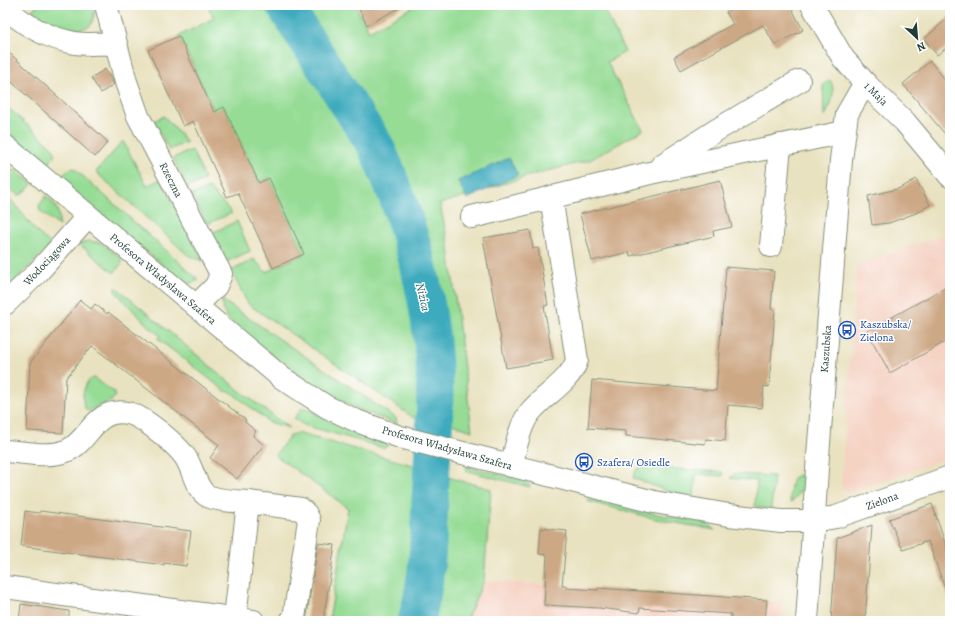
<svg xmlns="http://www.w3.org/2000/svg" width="955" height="626" font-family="Alegreya,serif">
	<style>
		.built { fill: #f5d2c2 }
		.green { fill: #96dc95; stroke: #5a8c64 }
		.water { fill: #3eaabd; stroke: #2e7478 }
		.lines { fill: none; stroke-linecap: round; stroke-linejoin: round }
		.river { stroke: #3eaabd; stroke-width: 37 }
		.building { fill: #cda885 }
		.minor-casing { stroke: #84907a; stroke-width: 24 }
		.minor { stroke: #fff; stroke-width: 22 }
		.labels { text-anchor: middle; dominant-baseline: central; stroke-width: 3; stroke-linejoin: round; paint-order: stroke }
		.street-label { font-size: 11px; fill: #1f3d34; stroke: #fff }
		.transit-label { font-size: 11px; fill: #164399; stroke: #fff; text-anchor: start }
		.water-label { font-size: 12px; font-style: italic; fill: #2a6364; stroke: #fff }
	</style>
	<rect width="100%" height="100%" fill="#fff"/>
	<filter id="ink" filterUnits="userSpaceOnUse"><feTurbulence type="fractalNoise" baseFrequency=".025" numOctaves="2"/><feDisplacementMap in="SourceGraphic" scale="8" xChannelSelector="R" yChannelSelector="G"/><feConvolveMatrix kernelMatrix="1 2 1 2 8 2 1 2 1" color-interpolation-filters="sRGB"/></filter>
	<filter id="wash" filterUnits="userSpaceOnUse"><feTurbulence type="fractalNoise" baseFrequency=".012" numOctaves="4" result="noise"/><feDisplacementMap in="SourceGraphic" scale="16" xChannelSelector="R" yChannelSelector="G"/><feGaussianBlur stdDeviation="0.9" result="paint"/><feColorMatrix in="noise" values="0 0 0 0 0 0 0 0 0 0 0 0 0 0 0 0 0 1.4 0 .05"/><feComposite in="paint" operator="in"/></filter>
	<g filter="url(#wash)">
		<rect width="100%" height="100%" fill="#e9e2c0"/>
		<g class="built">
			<polygon points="950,233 950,457 850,493 844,490 841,485 857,264"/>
			<polygon points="484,580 783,602 781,621 466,621"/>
		</g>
		<g class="green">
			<path d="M40 5H98L99 11 94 12V17L91 25C73 37 47 21 31 12V10Z"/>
			<polygon points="207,5 275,5 368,149 388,188 403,235 425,330 428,366 428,420 414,418 248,304 231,271 254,259 266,272 304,254 269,178 259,183 224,107 215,112 179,36 214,18"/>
			<polygon points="294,5 355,5 369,31 417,5 602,5 625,52 607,62 643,130 590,160 532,175 440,204 449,248 472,431 441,420 442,367 429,277 408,189 392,154"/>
			<path d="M830 80C837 91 831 107 824 117L823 85Z"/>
			<polygon points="5,105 54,149 55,155 46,167 5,129"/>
			<polygon points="164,116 187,142 169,150 154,121"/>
			<polygon points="123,141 147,186 161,179 203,261 189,256 96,172"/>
			<polygon points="192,150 205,179 188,187 173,158"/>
			<polygon points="5,162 32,184 23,194 18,195 5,185"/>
			<polygon points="73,168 75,169 199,280 192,283 183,282 60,179 69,169"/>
			<polygon points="209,188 232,213 207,224 192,195"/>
			<polygon points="5,195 12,201 37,232 51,244 5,291"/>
			<path d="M46 196C56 204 60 212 59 226L40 211 39 206Z"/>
			<polygon points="237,221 250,251 226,262 212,233"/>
			<polygon points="89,241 101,243 121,258 122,263 114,273 79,244"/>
			<polygon points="116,287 235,387 289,428 269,422 231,392 225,391 158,339 160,335 147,325 114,290"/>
			<path d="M222 300 396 418 397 424C385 419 372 415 360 410 310 387 269 353 227 318L223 310Z"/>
			<path d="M94 378 114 392 115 397 111 401 87 411C80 405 82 380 94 378Z"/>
			<polygon points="302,408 306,408 352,432 389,445 384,448 304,425 294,419"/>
			<path d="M297 433 416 466V482L420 483C419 530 419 576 407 621H329L348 508 275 455 291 435Z"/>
			<polygon points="466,466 528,482 530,487 468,471 466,470"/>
			<polygon points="642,467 722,472 723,476 696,474 694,495 688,499 633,478 636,470"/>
			<polygon points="734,474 774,476 771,509 757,507 755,505 757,481 730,478"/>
			<polygon points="440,475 491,489 484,580 466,621 428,621 436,580"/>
			<path d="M800 475H806C804 487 799 495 790 503 791 493 788 477 800 475Z"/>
			<polygon points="591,498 661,515 705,523 715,530 660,520 587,501"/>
		</g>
		<polygon class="water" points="509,158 518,175 467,199 458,181"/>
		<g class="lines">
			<path class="river" d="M284 5 375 145C406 209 430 293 434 365 437 410 432 456 430 501 428 542 428 582 416 621"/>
		</g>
		<g id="blocks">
			<g class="building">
				<polygon points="357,5 405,5 367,25"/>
				<polygon points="738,5 790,5 803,30 775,45 763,25 681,70 674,57 733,24 726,12"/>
				<polygon points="950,16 950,45 937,55 924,39"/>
				<polygon points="179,36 214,112 224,107 259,183 269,178 304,254 273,268 238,193 227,197 193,121 183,126 148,50"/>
				<polygon points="5,49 108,142 95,157 5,76"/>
				<polygon points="930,61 950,86 950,140 903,84"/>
				<polygon points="105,69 114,84 101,93 91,78"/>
				<polygon points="916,179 930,205 916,213 889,223 872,225 868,196 901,188"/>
				<polygon points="720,180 732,227 713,231 714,236 659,249 630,256 629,252 592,261 580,214"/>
				<polygon points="530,230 533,249 538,248 548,305 544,306 553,360 506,368 483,238"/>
				<polygon points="726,267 774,271 771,309 775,310 769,387 764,386 762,408 728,405 725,441 706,439 705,444 626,436 626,431 588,428 592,380 716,391"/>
				<polygon points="950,285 950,339 890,373 867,331"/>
				<polygon points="80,300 91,309 95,304 107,314 108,312 246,420 245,422 256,431 253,436 264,445 237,479 210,458 219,445 92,346 66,378 63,433 27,431 30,363"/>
				<polygon points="932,504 950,558 950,596 948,597 928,541 903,550 889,519"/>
				<polygon points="25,511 39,513 40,511 191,531 186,566 164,563 164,565 21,546"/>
				<polygon points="872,525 865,621 831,621 837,538"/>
				<polygon points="541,528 567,531 562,586 566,586 566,588 598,590 598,588 767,600 765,621 731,621 731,614 640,608 639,613 599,608 544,605 547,555 539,554"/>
				<polygon points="318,543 335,545 323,621 306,621"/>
				<polygon points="21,604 69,611 69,621 19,621"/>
			</g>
		</g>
	</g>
	<g filter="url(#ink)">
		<use href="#blocks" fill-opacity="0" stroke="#84907a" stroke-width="1"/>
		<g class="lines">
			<g class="minor-casing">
				<g id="minor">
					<path d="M5 5C19 24 51 39 75 43 87 45 102 43 115 44"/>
					<polyline points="106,5 126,82 138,116 221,274 216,286 196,306"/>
					<polyline points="812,5 843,58 865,83 905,122 950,176"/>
					<polyline points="5,146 282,378 327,407 357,421 400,437 654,502 729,515 781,521 813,521 836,517 950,477"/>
					<polyline points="662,165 715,131 799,81"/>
					<polyline points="472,217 650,173 844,132"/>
					<polyline points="771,246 780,145"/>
					<polyline points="5,304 38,272 88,216"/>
					<path d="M5 451C24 452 48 458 66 451 90 442 93 407 128 413 143 416 180 447 187 460 193 470 196 488 206 495 217 501 235 501 248 502"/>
					<path d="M511 466C516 449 519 425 531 411 545 394 570 382 577 360L551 197"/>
					<polyline points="5,587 253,621"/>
					<polyline points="235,618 248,502 301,509 306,514 309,520 294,618 291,621"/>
					<polyline points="807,621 817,469 841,160 847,114 865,83"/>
				</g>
			</g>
			<use href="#minor" class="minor"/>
		</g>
	</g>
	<defs>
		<g id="bus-ring" transform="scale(0.9)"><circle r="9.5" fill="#fff" stroke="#1a4fb4" stroke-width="1.5"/><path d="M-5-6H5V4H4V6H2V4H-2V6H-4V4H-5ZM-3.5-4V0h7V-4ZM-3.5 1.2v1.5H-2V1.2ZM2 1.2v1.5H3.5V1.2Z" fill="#1a4fb4"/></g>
	</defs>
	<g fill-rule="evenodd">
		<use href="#bus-ring" x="847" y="330"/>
		<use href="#bus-ring" x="584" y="462"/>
	</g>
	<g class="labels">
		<g class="street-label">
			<text transform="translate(876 94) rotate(45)">1 Maja</text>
			<text transform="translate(171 180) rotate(63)">Rzeczna</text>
			<text transform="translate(47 261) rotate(-47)">Wodociągowa</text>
			<text transform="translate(163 279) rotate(40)">Profesora Władysława Szafera</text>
			<text transform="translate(826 349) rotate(-86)">Kaszubska</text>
			<text transform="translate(447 448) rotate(16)">Profesora Władysława Szafera</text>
			<text transform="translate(882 501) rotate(-20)">Zielona</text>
		</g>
		<g class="transit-label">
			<text x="860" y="324">Kaszubska/<tspan x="860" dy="13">Zielona</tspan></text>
			<text x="597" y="462">Szafera/ Osiedle</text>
		</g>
		<g class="water-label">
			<text transform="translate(423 297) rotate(77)">Nizica</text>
		</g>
	</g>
	<rect width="955" height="626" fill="none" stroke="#fff" stroke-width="20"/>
	<g transform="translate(917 38) rotate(154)" stroke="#ffffff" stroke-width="3" paint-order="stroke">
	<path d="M0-3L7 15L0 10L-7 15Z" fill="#1f3d34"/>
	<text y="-6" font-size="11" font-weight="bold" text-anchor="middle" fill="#1f3d34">N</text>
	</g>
</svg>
